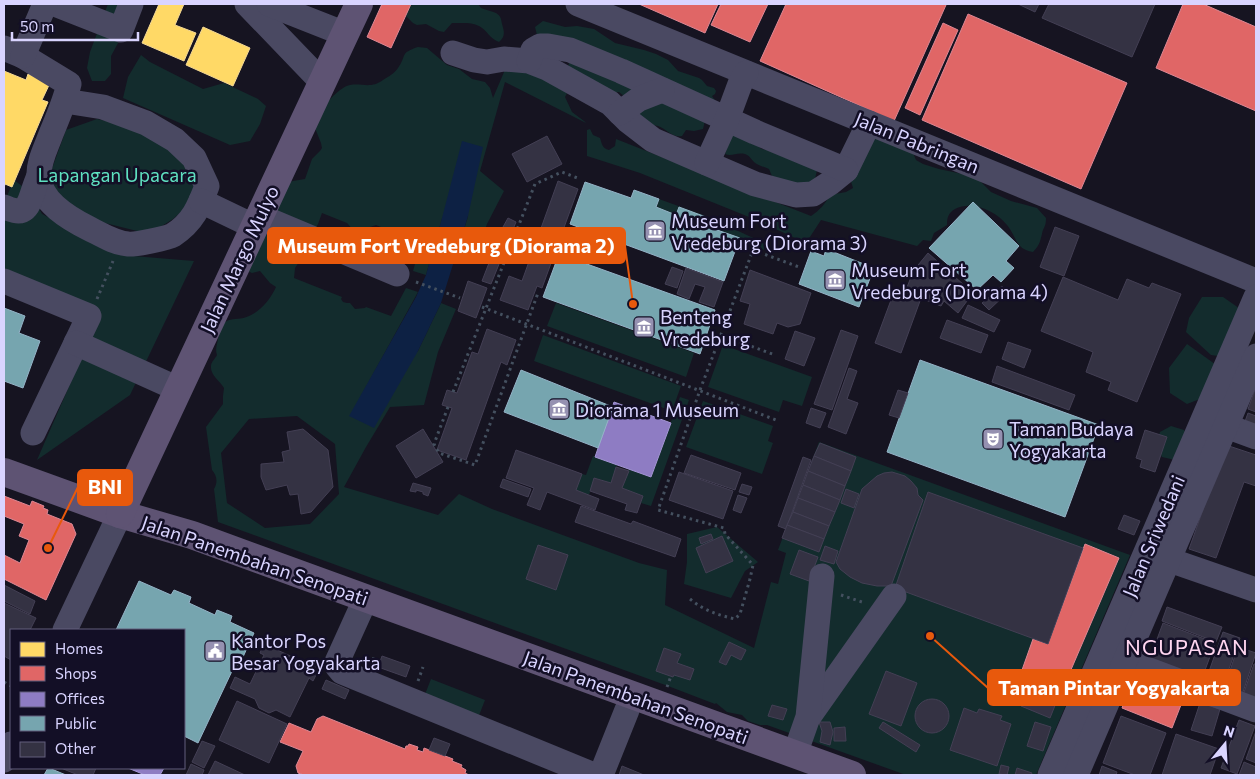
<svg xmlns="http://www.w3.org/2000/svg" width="1260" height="779" font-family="Commissioner,sans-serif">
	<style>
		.green { fill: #132c2d; fill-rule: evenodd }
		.water { fill: #0d2144 }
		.homes { fill: #ffd966; stroke: #f4d894 }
		.shops { fill: #e06666; stroke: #de8794 }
		.offices { fill: #8e7cc3; stroke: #a496d5 }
		.public { fill: #76a5af; stroke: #94b3c7 }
		.building { fill: #343243; stroke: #433f54 }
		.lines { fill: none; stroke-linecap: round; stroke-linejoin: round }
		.path { stroke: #44505f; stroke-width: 3; stroke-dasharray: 2.5 4; stroke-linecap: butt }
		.minor { stroke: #4a4962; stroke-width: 25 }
		.major { stroke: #5e5373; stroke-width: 28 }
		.labels { text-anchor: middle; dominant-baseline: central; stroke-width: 5; stroke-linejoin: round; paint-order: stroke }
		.street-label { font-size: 19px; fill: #d9d4ff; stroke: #130f26 }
		.park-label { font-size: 19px; fill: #5fe0c0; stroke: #130f26 }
		.poi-label { font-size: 19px; fill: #d9d4ff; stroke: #130f26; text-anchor: start }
		.quarter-label { font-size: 21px; letter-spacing: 1px; fill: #ffd6f0; stroke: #130f26 }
		.leader { fill: none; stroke: #e8590c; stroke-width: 2 }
		.callout-dot { fill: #e8590c; stroke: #130f26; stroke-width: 2 }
		.callout { fill: #e8590c; stroke: #e8590c; stroke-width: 2 }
		.callout-label { font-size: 20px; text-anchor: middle; font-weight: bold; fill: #fff }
	</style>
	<rect width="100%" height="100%" fill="#161421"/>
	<g class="green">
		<polygon points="108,4 132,4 130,21 111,56 111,74 105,81 92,81 87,68 90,52"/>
		<path d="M404 4H478L481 8C485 10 492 11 496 13 501 16 501 19 502 24 504 31 506 36 499 42 490 39 487 30 479 26 472 22 462 23 454 23H452L444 32 439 31 426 24 417 25 413 23 404 14Z"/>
		<path d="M543 21 565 27 577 26 594 29 615 43 644 50 656 54 668 60 678 71 699 78 702 80 707 86 714 88 716 91 715 94 712 96 716 102 705 121 703 129 694 131 686 130 682 136C672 138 667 129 658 126 654 125 650 125 645 123L629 100 619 92 612 93 568 67 569 63 574 55 537 35 535 27Z"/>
		<path d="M418 47 427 48 447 65 459 69 472 79 485 82 490 88 493 98 507 65 513 61 567 93 565 97 572 112 584 121 586 123 505 82 480 171 504 191 487 224 475 258 473 249 466 246 459 247 468 216 442 219 426 275 413 271 421 243 376 225 355 232 347 223 322 213 318 224 304 247 301 259 295 268 294 278 342 297 341 299 343 302 347 303H350L355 309 365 308 366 307 391 316 406 288 418 292 350 416 418 351 441 303 456 309 438 352 424 405 390 407 366 447 344 487 438 515 459 494 492 509 639 563 667 570 665 605 754 648 771 582 778 584 786 553 778 550 819 442 1130 555 1036 775H906L767 725H760L748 721 742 715 727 712 716 703 715 704 668 686 218 522 214 489C218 482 217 476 212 470L206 427 223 404V396L224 388C220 381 210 375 211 366 211 362 215 359 217 355 215 349 217 345 218 339 223 310 235 325 253 314 263 308 271 298 276 287L270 283 260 271 252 273 248 271 284 184 293 181 305 179 312 159 320 151 322 148 321 143 315 128C317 122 318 115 321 110 327 102 340 87 350 85 363 83 371 89 383 80 388 77 395 73 398 68 407 56 399 53 418 47ZM297 416 335 444 339 494 310 524 265 528 227 503 221 453 249 419Z"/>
		<polygon points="141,55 150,62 203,89 224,83 258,99 266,106 260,124 250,141 230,145 123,98 128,77"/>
		<polygon points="97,119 134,127 175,149 197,182 190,204 173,219 149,234 89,219 59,202 50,174 66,130"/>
		<path d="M590 129 593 135 600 138C602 144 602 148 609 150L615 146 616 139 811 216C820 210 825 204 830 195L846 192 853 188 849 175 870 137H879L913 153 916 160 923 164 939 169 967 175 980 181 991 192 1011 201 1037 208 1046 218C1046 228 1043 227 1042 234 1040 242 1039 246 1033 252 1015 249 1017 237 1007 225 996 211 972 200 955 209 948 213 947 218 947 225L934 233 931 241 923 240 917 246 821 220 806 243 754 219 640 173 587 156V130Z"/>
		<path d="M732 134 757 144C761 152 768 149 775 151 789 156 803 164 817 170L815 179 808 188 772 176 769 169C764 167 757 165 754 162 750 158 750 156 745 154 736 152 732 157 725 154Z"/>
		<polygon points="14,180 30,192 42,214 121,255 194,261 130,395 37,460 101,313 4,271 4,200 6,198"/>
		<polygon points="634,190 706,216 766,244 764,250 738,241 739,238 703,225 706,217 679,207 676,215 656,207 659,199"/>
		<polygon points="1202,297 1223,297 1246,313 1218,356 1211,355 1186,332 1189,318"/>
		<polygon points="556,303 694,353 686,377 547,326"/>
		<polygon points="543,335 681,386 672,411 534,361"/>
		<polygon points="1187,344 1226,372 1210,395 1187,404 1170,393 1169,368"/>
		<polygon points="723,345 812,377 802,406 783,400 779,412 708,387"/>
		<polygon points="680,397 689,400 651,506 641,503 643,496 622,488 629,469 651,477"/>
		<polygon points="703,401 773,426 768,441 773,443 762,474 686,447"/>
		<polygon points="1171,426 1184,430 1190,442 1175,460 1162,457 1156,445 1160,432"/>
		<polygon points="593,456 617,465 611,483 595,478 589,495 576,490 582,474 586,475"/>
		<polygon points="717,527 758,562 745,571 731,598 684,584 687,562 687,534"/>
		<polygon points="431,679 485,700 478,718 424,697"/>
	</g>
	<polygon class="water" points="462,141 483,147 468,216 441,303 418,351 374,428 349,416 416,297 426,275 442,218"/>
	<g class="homes">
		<polygon points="159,4 184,4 175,25 196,33 184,61 142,43"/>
		<polygon points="203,27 250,48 233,86 186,65"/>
		<polygon points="4,71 26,80 28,74 50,83 42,100 48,102 12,187 5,184 4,188"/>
	</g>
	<g class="shops">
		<polygon points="382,4 411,4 391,48 367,37"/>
		<polygon points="639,4 718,4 705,33"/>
		<polygon points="721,4 768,4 750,42 711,25"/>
		<polygon points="786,4 943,4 946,5 894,121 760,61"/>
		<polygon points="1183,4 1203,4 1256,27 1256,111 1156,68"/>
		<polygon points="968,14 1127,83 1081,189 922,120"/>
		<polygon points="943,23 958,30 920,115 905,108"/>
		<polygon points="4,496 30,506 32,501 44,506 43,508 48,510 47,514 72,524 76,534 46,600 4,579 4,555 20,563 29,540 19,536 24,524 4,516"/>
		<polygon points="1085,544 1119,558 1064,686 1022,670 1033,639 1048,644"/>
		<polygon points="1135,673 1186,692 1172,728 1122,708"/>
		<polygon points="323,716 405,749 406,746 408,746 409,744 418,747 417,750 423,752 424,748 453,759 452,761 462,765 461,767 466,770 465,773 469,775 304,775 298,773 296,766 303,751 280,742 289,723 311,732 317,719"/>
	</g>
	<g class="offices">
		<polygon points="614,402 671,423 651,477 595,457"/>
		<polygon points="128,768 164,768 160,775 145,775"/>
	</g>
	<g class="public">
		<polygon points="585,182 631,198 634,190 659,199 656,207 676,215 679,207 706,217 703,225 740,238 724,281 570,224"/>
		<polygon points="973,202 1019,246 1006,261 1014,268 1001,282 993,275 977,290 929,248"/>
		<polygon points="826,249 874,268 859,307 799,284 811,251 824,256"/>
		<polygon points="559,254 715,310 700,354 543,297"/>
		<polygon points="4,308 25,316 19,333 40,341 23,388 4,381"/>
		<polygon points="920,360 1099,425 1065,517 887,452"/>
		<polygon points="521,370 613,407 598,448 504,412"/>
		<polygon points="139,581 171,595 174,590 191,597 189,603 215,615 217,610 232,616 230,622 254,633 237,670 233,669 198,743 184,736 184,630 116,630"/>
		<polygon points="48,768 49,768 66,775 44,775"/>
	</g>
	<g class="building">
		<polygon points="1018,4 1039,4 1035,12"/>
		<polygon points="1049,4 1155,4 1132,57 1042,18"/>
		<polygon points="547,136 562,164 527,182 512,154"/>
		<polygon points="558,181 578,189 542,288 537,286 528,310 500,300 509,276 522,281"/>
		<polygon points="508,218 516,222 491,284 482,281 503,227"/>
		<polygon points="1055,227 1079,236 1064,276 1040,267"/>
		<polygon points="928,253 973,293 958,313 944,301 941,306 905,292 914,270"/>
		<polygon points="672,267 683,271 677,288 665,284"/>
		<polygon points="686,268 723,282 714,307 699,302 705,287 695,284 689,299 677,294"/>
		<polygon points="750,270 811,293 800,324 788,327 777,323 773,334 744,324 750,304 740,301"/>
		<polygon points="1063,277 1118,300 1127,279 1149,288 1152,283 1181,294 1137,402 1108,390 1111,382 1086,372 1093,352 1041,331"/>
		<polygon points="468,281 487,288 476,318 458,311"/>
		<polygon points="1002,286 1008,292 989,310 982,303"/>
		<polygon points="894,292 920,301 901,353 875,343"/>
		<polygon points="968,305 1000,320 994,332 962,318"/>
		<polygon points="947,320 988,335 981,353 940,338"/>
		<polygon points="487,329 516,340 507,365 501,362 466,460 437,450 452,408 442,405 447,390 457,393 472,352 478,354"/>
		<polygon points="841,330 858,336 832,410 814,404"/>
		<polygon points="795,331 815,338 804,366 785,359"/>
		<polygon points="1008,342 1031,350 1024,368 1002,359"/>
		<polygon points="997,366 1075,395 1069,410 992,382"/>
		<polygon points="849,368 857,371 847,399 858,403 846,434 828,427"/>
		<polygon points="1256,387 1256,412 1248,409"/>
		<polygon points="898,390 908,393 899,418 889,415"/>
		<polygon points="811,408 826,413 820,428 806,423"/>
		<polygon points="1248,413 1256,416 1256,432 1243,427"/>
		<polygon points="303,429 328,450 333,487 311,512 301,514 298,494 290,495 287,485 266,490 261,477 261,464 284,462 282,452 290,450 287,432"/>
		<polygon points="423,429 443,462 416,478 396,446"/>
		<polygon points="1145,430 1167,437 1155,472 1140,467 1142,460 1136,458"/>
		<polygon points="820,443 856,457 851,471 814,456"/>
		<polygon points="1226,445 1256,455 1256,486 1244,482 1216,558 1189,549"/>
		<polygon points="516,450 582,474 576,490 599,499 595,510 547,492 540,510 527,505 534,488 506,478"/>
		<polygon points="691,455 741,473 735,490 684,473"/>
		<polygon points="814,456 851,471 845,486 808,471"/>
		<polygon points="803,457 811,460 786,529 778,526"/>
		<polygon points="616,467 629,471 622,488 643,496 637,513 625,510 627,504 590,491 594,478 611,483"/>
		<polygon points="808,471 845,486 840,500 803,485"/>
		<polygon points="679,472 733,491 723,519 669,500"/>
		<polygon points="892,472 905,476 911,481 917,488 918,495 923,500 891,586 877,586 862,583 850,577 840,569 836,562 862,489 877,476 884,473"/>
		<polygon points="503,479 531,489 528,497 500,487"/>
		<polygon points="413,483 431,488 428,496 423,494 423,492 416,490 416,492 410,491"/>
		<polygon points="742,484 752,487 749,495 739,492"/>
		<polygon points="803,485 840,500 835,512 798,498"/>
		<polygon points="846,489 859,494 854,508 841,503"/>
		<polygon points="928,492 1083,548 1048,644 895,588"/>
		<polygon points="738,495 747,498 741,513 733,510"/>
		<polygon points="798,498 835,512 829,526 793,512"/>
		<polygon points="581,506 631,524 633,521 681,539 675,557 575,522"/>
		<polygon points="793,512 829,526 824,539 787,525"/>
		<polygon points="1124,515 1140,521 1134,535 1118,529"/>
		<polygon points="787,525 824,539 819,552 782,538"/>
		<polygon points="711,534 713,539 701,544 699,538"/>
		<polygon points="722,536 733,561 706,573 696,548"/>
		<polygon points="538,545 568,555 556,590 526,579"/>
		<polygon points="825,546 838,551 834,564 820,560"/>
		<polygon points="799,550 818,557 809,581 790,574"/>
		<polygon points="4,585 35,601 30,614 4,601"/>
		<polygon points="4,603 36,618 30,630 11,630 11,660 4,656"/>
		<polygon points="1167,607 1222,627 1216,642 1162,621"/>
		<polygon points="1163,623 1215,643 1201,681 1149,661"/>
		<polygon points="1223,632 1240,638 1224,683 1207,677"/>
		<polygon points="265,641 276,646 275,649 308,664 309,661 320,667 313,681 309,678 290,717 276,710 269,713 259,708 255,699 230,688 235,677 250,684 264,655 260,653"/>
		<polygon points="729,642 746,650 741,660 731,655 726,665 719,662"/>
		<polygon points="1238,647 1256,653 1242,695 1224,688"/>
		<polygon points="664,648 681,654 677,663 694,669 690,680 674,675 673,677 656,671"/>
		<polygon points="382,656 410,666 406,677 378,667"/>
		<polygon points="1254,664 1256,664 1256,700 1243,695"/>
		<polygon points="886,671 917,683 901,726 869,714"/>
		<polygon points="1032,677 1062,688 1050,718 1021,706"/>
		<polygon points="326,680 349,690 345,699 322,689"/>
		<circle cx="932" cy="716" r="17"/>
		<polygon points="237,701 287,724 269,763 219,740"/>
		<polygon points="1200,703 1220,709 1212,736 1191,730"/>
		<polygon points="772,705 787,709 783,720 768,716"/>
		<polygon points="964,708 977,713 979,709 1002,716 1000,720 1011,724 997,766 950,750"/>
		<polygon points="1121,716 1166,733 1150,775 1135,775 1103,763"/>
		<polygon points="1239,720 1255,726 1237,774 1221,768"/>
		<polygon points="819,722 830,722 833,732 830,745 820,742 822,731"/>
		<polygon points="883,722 920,745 916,752 879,728"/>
		<polygon points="1035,722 1051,727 1043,751 1027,746"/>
		<polygon points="845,727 846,741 834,741 834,728"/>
		<polygon points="1256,731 1256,763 1246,759"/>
		<polygon points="1176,734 1219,749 1210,775 1162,775"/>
		<polygon points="434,738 450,744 445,756 429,750"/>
		<polygon points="202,741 215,746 204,768 192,762"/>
		<polygon points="215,761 245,775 208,775"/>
		<polygon points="1244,762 1256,767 1256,775 1239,775"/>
		<polygon points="191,764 204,770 202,775 186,775"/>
		<polygon points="1001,765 1009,767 1007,775 999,774"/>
		<polygon points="622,766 644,775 619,775"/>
		<polygon points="1102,766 1117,772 1116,775 1099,775"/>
		<polygon points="61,768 96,768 93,775 78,775"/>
		<polygon points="1017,768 1032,773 1031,775 1015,775"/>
	</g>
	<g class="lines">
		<g class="path">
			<polyline points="416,282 460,298"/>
			<polyline points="97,299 113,261"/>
			<polyline points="482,307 776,420"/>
			<polyline points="721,335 775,355"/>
			<polyline points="453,392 535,184 562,172 580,179"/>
			<polyline points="448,407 434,444 439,453 475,465 538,293"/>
			<polyline points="841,595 865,603"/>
			<path d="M690 599C703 610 718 615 735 619L740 614 750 579 753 565 725 534 724 528 658 510 700 390 753 250 799 267"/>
			<polyline points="369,663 371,658 380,661"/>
			<polyline points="418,681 423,667"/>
			<polyline points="4,682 11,686"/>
			<polyline points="667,687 671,676"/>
		</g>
		<g class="minor">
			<polyline points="55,4 121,30 131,4"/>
			<polyline points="247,4 322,82"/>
			<polyline points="269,4 345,34"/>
			<polyline points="578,4 1256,281"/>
			<path d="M4 48 23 56 69 84C65 101 58 117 51 134 46 148 38 162 39 177 40 202 70 219 90 229 102 235 115 243 128 244 135 245 168 238 173 235 193 222 199 207 207 186L194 158 175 140 146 123 103 107 65 101"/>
			<polyline points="453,53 474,60 487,62 504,59 529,61 547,68 610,103 627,120 653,140 755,184 796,195 813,194 830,183 846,170 869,123"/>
			<polyline points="23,56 45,4"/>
			<polyline points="529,61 533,50 540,46 548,46 570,50 621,71 755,132 846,170"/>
			<polyline points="620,113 639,99 662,90"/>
			<polyline points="707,163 727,119 740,84 746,73"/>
			<polyline points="201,201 255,227"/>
			<path d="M4 207C21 214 26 213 32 195 34 189 36 182 39 176"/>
			<polyline points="259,216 397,274"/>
			<polyline points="4,281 89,316 33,433"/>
			<polyline points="76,343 178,389"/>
			<polyline points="1226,426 1256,437"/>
			<polyline points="1152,554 1256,590"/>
			<polyline points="366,598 337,662 337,666 342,672 594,775"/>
			<polyline points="65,630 120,514"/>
			<polyline points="1125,661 1256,710"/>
			<polyline points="810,715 894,596"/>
			<polyline points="795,754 808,717 822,576"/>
			<polyline points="4,760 11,744"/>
			<polyline points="601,775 627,710"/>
			<polyline points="1050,775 1256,297"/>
			<polyline points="1076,775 1256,356"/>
		</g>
		<g class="major">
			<polyline points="4,472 120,514 192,535 852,775"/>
			<polyline points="120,514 359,4"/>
		</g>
	</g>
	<defs>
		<g id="museum-square" transform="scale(1.125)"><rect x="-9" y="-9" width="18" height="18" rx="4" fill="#9591b1" stroke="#130f26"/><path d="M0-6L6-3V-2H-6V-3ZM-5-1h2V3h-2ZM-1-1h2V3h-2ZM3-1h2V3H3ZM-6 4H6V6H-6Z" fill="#fff"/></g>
		<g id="theatre-square" transform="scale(1.125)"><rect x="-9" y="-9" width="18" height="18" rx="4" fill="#9591b1" stroke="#130f26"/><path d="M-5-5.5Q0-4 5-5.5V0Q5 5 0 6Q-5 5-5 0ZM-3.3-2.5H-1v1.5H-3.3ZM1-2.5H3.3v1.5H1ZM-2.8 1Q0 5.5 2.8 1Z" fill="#fff"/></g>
		<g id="civic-square" transform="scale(1.125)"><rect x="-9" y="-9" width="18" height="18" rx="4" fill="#9591b1" stroke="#130f26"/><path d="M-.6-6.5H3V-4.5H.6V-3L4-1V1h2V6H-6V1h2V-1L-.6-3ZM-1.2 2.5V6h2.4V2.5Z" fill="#fff"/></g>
	</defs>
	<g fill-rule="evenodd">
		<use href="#museum-square" x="655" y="231"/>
		<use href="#museum-square" x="835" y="280"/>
		<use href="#museum-square" x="644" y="327"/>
		<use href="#museum-square" x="559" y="409"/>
		<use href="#theatre-square" x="993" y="439"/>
		<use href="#civic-square" x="215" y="651"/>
	</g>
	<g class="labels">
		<g class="street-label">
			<text transform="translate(917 142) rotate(22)">Jalan Pabringan</text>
			<text transform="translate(239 259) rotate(-65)">Jalan Margo Mulyo</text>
			<text transform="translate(1153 536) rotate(-67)">Jalan Sriwedani</text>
			<text transform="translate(255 560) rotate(19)">Jalan Panembahan Senopati</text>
			<text transform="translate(636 697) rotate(20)">Jalan Panembahan Senopati</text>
		</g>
		<g class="park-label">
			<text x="117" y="174">Lapangan Upacara</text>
		</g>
		<g class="poi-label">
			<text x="671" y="220">Museum Fort<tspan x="671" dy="22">Vredeburg (Diorama 3)</tspan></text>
			<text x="851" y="269">Museum Fort<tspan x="851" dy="22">Vredeburg (Diorama 4)</tspan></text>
			<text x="660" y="316">Benteng<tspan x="660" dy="22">Vredeburg</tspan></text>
			<text x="575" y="409">Diorama 1 Museum</text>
			<text x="1009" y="428">Taman Budaya<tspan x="1009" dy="22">Yogyakarta</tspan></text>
			<text x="231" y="640">Kantor Pos<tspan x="231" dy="22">Besar Yogyakarta</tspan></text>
		</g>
		<g class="quarter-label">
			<text x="1187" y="646">NGUPASAN</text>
		</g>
	</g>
	<path class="leader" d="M633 304L625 246M48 548L78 487M930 636L988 688"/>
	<g class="callout-dot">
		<circle cx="633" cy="304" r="5"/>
		<circle cx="48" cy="548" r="5"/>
		<circle cx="930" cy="636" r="5"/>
	</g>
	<g class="callout">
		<rect x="268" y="228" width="357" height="35" rx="5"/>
		<rect x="78" y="470" width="54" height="35" rx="5"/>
		<rect x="988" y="670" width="252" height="35" rx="5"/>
	</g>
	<g class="callout-label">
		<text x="446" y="253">Museum Fort Vredeburg (Diorama 2)</text>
		<text x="105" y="494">BNI</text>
		<text x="1114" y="695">Taman Pintar Yogyakarta</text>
	</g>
	<rect width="1260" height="779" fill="none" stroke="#d9d4ff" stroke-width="10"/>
	<rect x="10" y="629" width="175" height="140" fill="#130f26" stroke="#625e7d"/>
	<rect x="20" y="642" width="25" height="15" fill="#ffd966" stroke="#625e7d"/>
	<text x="55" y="654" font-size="15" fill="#d9d4ff">Homes</text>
	<rect x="20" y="666" width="25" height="15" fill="#e06666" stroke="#625e7d"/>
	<text x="55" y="679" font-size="15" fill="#d9d4ff">Shops</text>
	<rect x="20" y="692" width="25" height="15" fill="#8e7cc3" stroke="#625e7d"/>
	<text x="55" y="704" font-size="15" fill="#d9d4ff">Offices</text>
	<rect x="20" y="716" width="25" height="15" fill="#76a5af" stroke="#625e7d"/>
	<text x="55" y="729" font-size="15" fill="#d9d4ff">Public</text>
	<rect x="20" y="742" width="25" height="15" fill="#343243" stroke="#625e7d"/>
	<text x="55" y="754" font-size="15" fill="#d9d4ff">Other</text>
	<g transform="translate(1225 744) rotate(18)" stroke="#130f26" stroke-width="4" paint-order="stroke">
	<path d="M0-4L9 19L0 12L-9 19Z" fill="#d9d4ff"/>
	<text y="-8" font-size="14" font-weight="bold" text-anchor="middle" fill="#d9d4ff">N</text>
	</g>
	<path d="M12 32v8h126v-8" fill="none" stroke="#d9d4ff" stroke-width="2.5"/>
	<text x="20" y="32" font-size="15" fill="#d9d4ff" stroke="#130f26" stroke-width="4" paint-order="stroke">50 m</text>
</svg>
